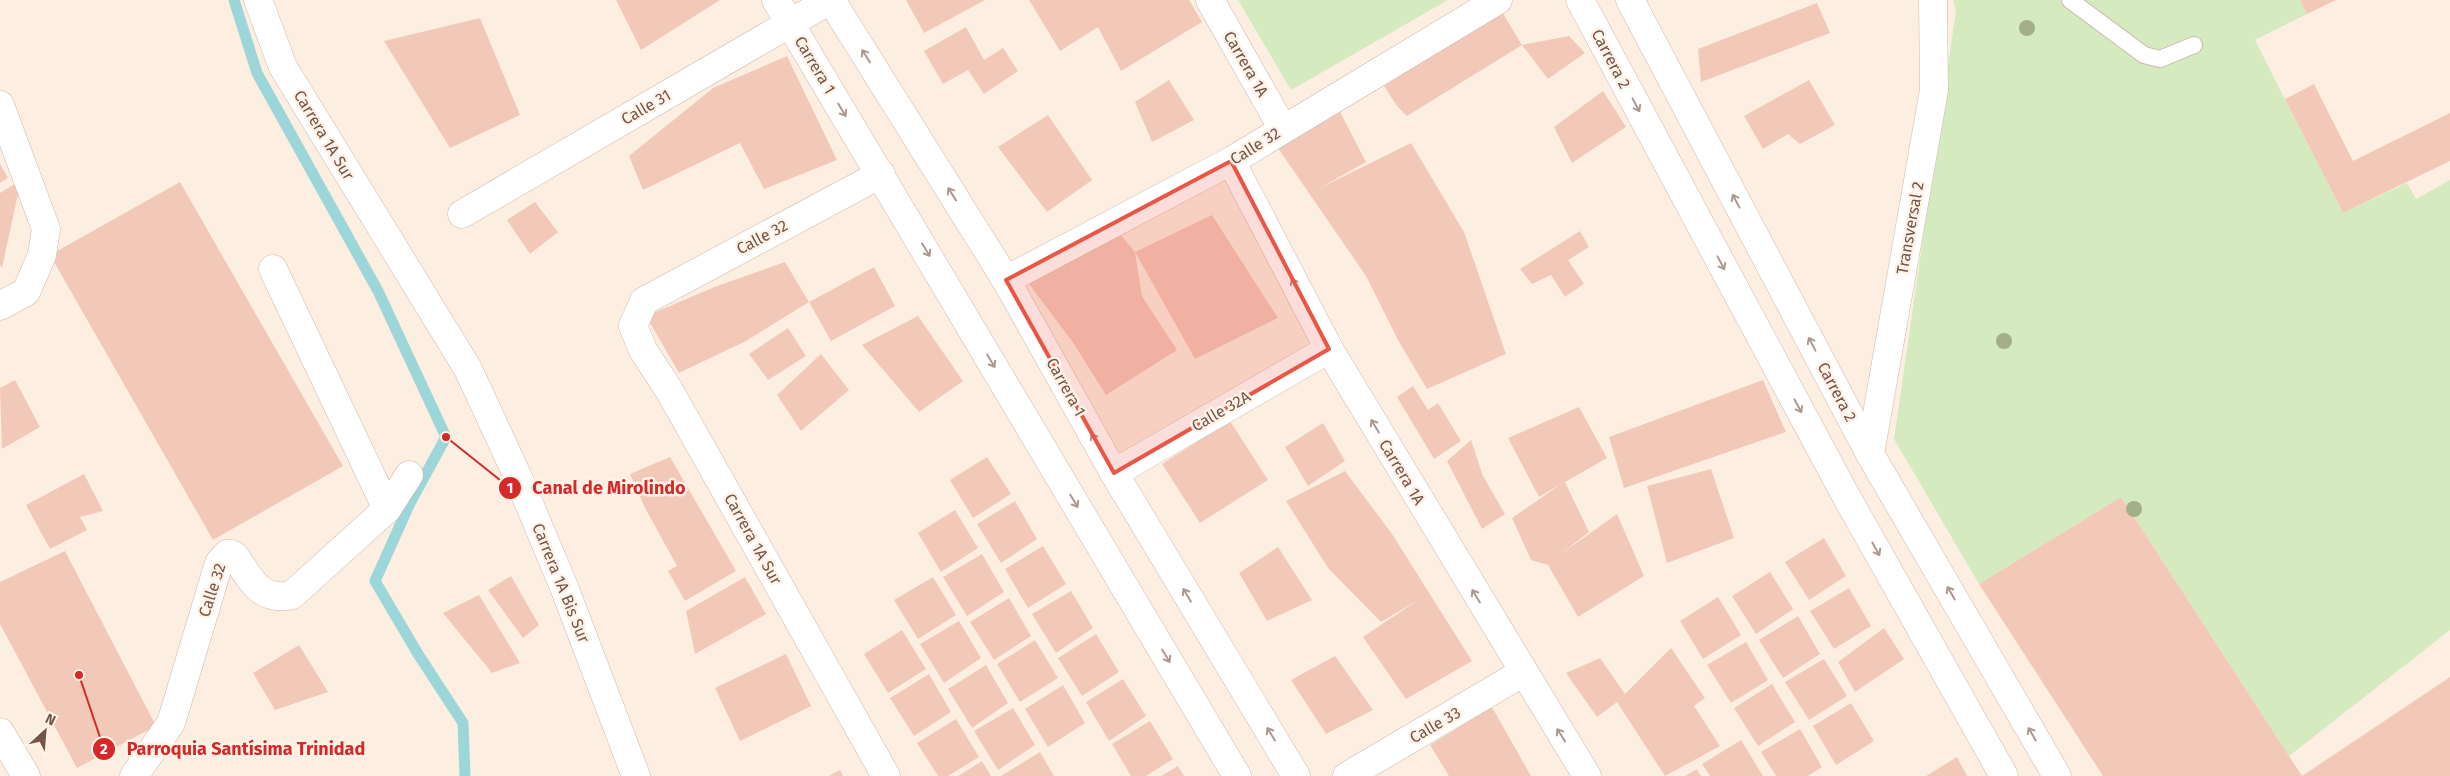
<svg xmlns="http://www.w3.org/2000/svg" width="2450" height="776" font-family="'Fira Sans',sans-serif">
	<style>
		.park { fill: #d6eac0 }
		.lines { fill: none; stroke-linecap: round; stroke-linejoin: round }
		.stream { stroke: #9cd6d8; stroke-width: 11 }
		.building { fill: #f2c9b9 }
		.service-casing { stroke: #d0b7ac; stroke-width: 18 }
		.minor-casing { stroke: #d0b7ac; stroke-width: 29 }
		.tertiary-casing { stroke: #d0b7ac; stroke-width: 29 }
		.service { stroke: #fff; stroke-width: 16 }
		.minor { stroke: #fff; stroke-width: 28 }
		.tertiary { stroke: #fff; stroke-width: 28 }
		.tree { fill: #a2af89 }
		.oneway { stroke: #ac9891 }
		.marked { fill: #e95645; fill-opacity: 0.2; stroke: #e95645; stroke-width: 4; stroke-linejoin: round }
		.labels { text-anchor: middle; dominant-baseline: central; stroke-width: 5; stroke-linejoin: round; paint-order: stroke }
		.street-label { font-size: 16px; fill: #745348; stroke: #fff3e8 }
		.leader { fill: none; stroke: #d62828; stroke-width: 2 }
		.callout-dot { fill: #d62828; stroke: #fff3e8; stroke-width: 2 }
		.mark-label { font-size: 15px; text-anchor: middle; font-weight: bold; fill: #fff }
		.callout-label { font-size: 18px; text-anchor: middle; font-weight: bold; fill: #d62828; stroke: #fff3e8; stroke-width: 5; stroke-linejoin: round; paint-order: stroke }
	</style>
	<rect width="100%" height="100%" fill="#fcefe2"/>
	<g class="park">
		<polygon points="1238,0 1448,0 1291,90"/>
		<polygon points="1953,0 2300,0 2307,14 2255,40 2343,213 2407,183 2416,199 2450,180 2450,630 2289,756 2121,497 1979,584 1894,439 1956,10"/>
	</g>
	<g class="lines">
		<polyline class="stream" points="234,0 257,73 378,291 446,437 410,503 375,581 418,654 463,723 465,776"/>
	</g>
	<g class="building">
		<polygon points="616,0 720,0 641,50"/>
		<polygon points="906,0 985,0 924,33"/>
		<polygon points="1029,0 1189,0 1202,22 1121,71 1098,27 1060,51"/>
		<polygon points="2300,0 2336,0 2307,14"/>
		<polygon points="1817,3 1830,33 1701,82 1698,49"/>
		<polygon points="1502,12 1522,45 1407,116 1397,106 1384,86"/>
		<polygon points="480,18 520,115 450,148 384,41"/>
		<polygon points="966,27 984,60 1003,48 1018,71 984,94 968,70 943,84 924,51"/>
		<polygon points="1569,36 1585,53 1548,79 1522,45"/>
		<polygon points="787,56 837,160 764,189 740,143 643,190 629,156 713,88"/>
		<polygon points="1169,80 1194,120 1152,142 1135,102"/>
		<polygon points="1809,80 1835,125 1800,144 1788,134 1763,149 1744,116"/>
		<polygon points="2314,84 2353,161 2450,113 2450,161 2343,213 2285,99"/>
		<polygon points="1603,91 1626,127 1572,163 1554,127"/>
		<polygon points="1336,104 1366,162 1320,188 1411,143 1464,232 1506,354 1427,389 1398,340 1366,276 1271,138"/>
		<polygon points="1048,115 1092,180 1047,212 998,147"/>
		<polygon points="0,164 8,178 0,183"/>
		<polygon points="21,180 2,268 0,265 0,193"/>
		<polygon points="180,182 343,466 213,540 50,255"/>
		<polygon points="535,202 558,232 530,254 507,220"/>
		<polygon points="1212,215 1278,318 1195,359 1135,252 1142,296 1177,350 1106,395 1072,341 1029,284 1116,229 1135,252"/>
		<polygon points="1580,231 1589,247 1568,260 1584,284 1565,297 1551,275 1532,284 1520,269"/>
		<polygon points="785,262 809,302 874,267 895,306 831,341 809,302 746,341 679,373 646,316 717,286"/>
		<polygon points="918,316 963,381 919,412 862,345"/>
		<polygon points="788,328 806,356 768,380 749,354"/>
		<polygon points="821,354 849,390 801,431 777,395"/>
		<polygon points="15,380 40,427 2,449 0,388"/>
		<polygon points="1763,380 1786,432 1624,488 1609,437"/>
		<polygon points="1413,386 1428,410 1438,403 1461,441 1434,459 1397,397"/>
		<polygon points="1579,407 1607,458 1565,482 1589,532 1561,554 1617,514 1644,576 1578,617 1548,565 1531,560 1512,518 1561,484 1539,497 1508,438"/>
		<polygon points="1230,421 1268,480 1200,523 1162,464"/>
		<polygon points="1323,423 1345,461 1308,486 1285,447"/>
		<polygon points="1471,440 1483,476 1505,514 1482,529 1447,461"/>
		<polygon points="670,457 736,571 685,601 668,571 677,566 645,508 630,474"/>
		<polygon points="987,457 1011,494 973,518 950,480"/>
		<polygon points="1711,469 1734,538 1667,563 1647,486"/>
		<polygon points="1345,471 1392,534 1472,661 1406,699 1363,637 1418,600 1381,622 1328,568 1286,501"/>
		<polygon points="84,474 103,511 80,517 87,530 50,549 26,505"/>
		<polygon points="2121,497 2302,776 2450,677 2450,776 2103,776 1979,584"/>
		<polygon points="1015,501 1037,539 1001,563 977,524"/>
		<polygon points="955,510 978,548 941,572 918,533"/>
		<polygon points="1824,538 1846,576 1809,600 1785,562"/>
		<polygon points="1043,546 1066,584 1028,608 1005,569"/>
		<polygon points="1278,547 1312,600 1267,621 1239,573"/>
		<polygon points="65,551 156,726 77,768 0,624 0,582"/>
		<polygon points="982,554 1004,592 967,616 943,577"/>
		<polygon points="1770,572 1793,609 1756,634 1732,596"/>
		<polygon points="511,576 539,625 523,638 488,590"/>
		<polygon points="745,577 766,614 695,654 686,611"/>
		<polygon points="933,577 956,615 918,639 894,600"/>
		<polygon points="1849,588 1871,626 1834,649 1810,611"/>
		<polygon points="1071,591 1093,628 1056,653 1032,614"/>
		<polygon points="479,595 520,663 492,673 443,613"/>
		<polygon points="1718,597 1741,635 1703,659 1680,621"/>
		<polygon points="1009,598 1031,636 994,660 970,622"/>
		<polygon points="1798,616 1820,654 1783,678 1759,640"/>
		<polygon points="959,621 981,658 944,683 920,644"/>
		<polygon points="1884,628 1904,659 1855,692 1838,662"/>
		<polygon points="902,630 926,669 888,693 864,654"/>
		<polygon points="1096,634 1119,672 1082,696 1058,658"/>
		<polygon points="1035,640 1058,678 1020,702 997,664"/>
		<polygon points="1746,642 1768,680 1731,703 1707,665"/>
		<polygon points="299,645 328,692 275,710 253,673"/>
		<polygon points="1671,648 1705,698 1694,706 1720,746 1665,776 1617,702 1597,717 1566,673 1600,658 1625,694"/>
		<polygon points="786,654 811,706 740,741 715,688"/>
		<polygon points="1335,656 1373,710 1326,734 1291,680"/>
		<polygon points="1824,659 1847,696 1809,720 1785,682"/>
		<polygon points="986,665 1008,703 972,728 948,689"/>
		<polygon points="929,674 951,712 914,736 890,698"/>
		<polygon points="1123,679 1146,716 1109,741 1086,702"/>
		<polygon points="1772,684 1795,722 1758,746 1734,708"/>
		<polygon points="1063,685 1085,723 1048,747 1025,709"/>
		<polygon points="1851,703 1874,741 1836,765 1813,726"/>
		<polygon points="1492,707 1531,776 1449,776 1430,745"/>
		<polygon points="1013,708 1035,745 998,770 974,731"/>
		<polygon points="956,719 979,757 948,776 938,776 917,743"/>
		<polygon points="1150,721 1173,759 1146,776 1131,776 1112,744"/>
		<polygon points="1800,729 1822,767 1808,776 1776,776 1761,752"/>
		<polygon points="1741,740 1763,776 1710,776 1702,764"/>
		<polygon points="1040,752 1054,776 1001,776"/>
		<polygon points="1957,757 1967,776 1926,776"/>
		<polygon points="982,761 991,776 958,776"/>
		<polygon points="1178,766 1184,776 1161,776"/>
		<polygon points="1697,769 1701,776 1685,776"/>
		<polygon points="840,770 843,776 829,776"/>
	</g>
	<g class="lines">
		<g class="service-casing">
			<polyline id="service" points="2070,0 2144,55 2160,59 2194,45"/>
		</g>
		<g class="minor-casing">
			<g id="minor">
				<polyline points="258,0 283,67 468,369 517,475 564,587 636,776"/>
				<polyline points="776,0 1237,776"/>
				<polyline points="831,0 1006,280 1114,473 1296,776"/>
				<polyline points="1210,0 1283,129"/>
				<polyline points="0,105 46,229 42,255 26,292 0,306"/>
				<polyline points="1231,161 1329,349 1587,776"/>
				<polyline points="881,174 644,301 633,326 643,350 669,390 886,776"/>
				<polyline points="462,214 830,0"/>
				<polyline points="273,269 387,509"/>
				<polyline points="1006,280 1231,161 1498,0"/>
				<polyline points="1870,454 1934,90 1933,0"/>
				<polyline points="1114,473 1329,349"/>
				<polyline points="0,732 26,776"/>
				<path d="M134 776 171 723 219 563 227 554H231L235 556C251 580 260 602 292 595L387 509 409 475"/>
				<polyline points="1347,776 1522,673"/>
			</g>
		</g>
		<g class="tertiary-casing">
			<g id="tertiary">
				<polyline points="1580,0 1846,496 2004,776"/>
				<polyline points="1630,0 1870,454 2057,776"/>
			</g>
		</g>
		<use href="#service" class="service"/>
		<use href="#minor" class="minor"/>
		<use href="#tertiary" class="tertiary"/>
	</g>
	<g class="tree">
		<circle cx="2027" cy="28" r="8"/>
		<circle cx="2004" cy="341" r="8"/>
		<circle cx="2134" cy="509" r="8"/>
	</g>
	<defs><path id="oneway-shaft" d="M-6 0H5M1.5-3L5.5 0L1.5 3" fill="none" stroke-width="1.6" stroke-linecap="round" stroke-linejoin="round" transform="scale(1.25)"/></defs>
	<g class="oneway">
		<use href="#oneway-shaft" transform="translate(866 56) rotate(-122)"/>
		<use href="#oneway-shaft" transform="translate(1636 105) rotate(62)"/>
		<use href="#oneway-shaft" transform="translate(842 110) rotate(59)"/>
		<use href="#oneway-shaft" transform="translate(952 194) rotate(-122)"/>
		<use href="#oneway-shaft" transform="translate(1736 201) rotate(-118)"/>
		<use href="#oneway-shaft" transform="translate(926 250) rotate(59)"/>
		<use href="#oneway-shaft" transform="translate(1721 263) rotate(62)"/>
		<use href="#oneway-shaft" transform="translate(1295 285) rotate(-117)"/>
		<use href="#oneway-shaft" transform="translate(1812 344) rotate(-118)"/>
		<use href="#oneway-shaft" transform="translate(991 361) rotate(59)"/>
		<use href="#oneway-shaft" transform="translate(1798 406) rotate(62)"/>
		<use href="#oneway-shaft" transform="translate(1375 426) rotate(-121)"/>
		<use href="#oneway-shaft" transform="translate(1095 440) rotate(-119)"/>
		<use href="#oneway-shaft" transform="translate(1074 501) rotate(59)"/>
		<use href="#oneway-shaft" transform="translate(1876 549) rotate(61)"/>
		<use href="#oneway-shaft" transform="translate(1951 593) rotate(-120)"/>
		<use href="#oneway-shaft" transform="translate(1187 595) rotate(-121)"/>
		<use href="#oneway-shaft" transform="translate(1476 596) rotate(-121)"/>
		<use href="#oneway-shaft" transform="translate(1166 656) rotate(59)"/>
		<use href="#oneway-shaft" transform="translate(1271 734) rotate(-121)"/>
		<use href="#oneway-shaft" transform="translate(2032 734) rotate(-120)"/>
		<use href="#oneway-shaft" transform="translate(1561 735) rotate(-122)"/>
	</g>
	<path class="marked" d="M1231 161 1329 349 1114 473 1006 280Z"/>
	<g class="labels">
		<g class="street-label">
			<text transform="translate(1611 59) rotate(62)">Carrera 2</text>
			<text transform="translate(1246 64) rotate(60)">Carrera 1A</text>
			<text transform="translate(815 65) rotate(59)">Carrera 1</text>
			<text transform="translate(646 107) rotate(-30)">Calle 31</text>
			<text transform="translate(324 135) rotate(59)">Carrera 1A Sur</text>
			<text transform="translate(1255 146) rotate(-32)">Calle 32</text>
			<text transform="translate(1910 228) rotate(-80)">Transversal 2</text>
			<text transform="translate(762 237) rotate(-28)">Calle 32</text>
			<text transform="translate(1066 387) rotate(61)">Carrera 1</text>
			<text transform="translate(1837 392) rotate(62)">Carrera 2</text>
			<text transform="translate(1221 411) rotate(-30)">Calle 32A</text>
			<text transform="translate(1402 472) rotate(59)">Carrera 1A</text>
			<text transform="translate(753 539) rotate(61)">Carrera 1A Sur</text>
			<text transform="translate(561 583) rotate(68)">Carrera 1A Bis Sur</text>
			<text transform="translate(212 590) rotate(-72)">Calle 32</text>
			<text transform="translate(1435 725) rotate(-30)">Calle 33</text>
		</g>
	</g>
	<path class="leader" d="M446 437L510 488M79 675L104 749"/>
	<g class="callout-dot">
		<circle cx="446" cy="437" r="5"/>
		<circle cx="79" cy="675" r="5"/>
		<circle cx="510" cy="488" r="12"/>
		<circle cx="104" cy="749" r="12"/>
	</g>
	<g class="mark-label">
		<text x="510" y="493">1</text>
		<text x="104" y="754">2</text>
	</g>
	<g class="callout-label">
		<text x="609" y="494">Canal de Mirolindo</text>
		<text x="246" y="755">Parroquia Santísima Trinidad</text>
	</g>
	<g transform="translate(45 731) rotate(26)" stroke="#fff3e8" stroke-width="4" paint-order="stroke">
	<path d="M0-4L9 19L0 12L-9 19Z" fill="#745348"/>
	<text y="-8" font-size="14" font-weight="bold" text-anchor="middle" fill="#745348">N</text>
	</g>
</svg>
